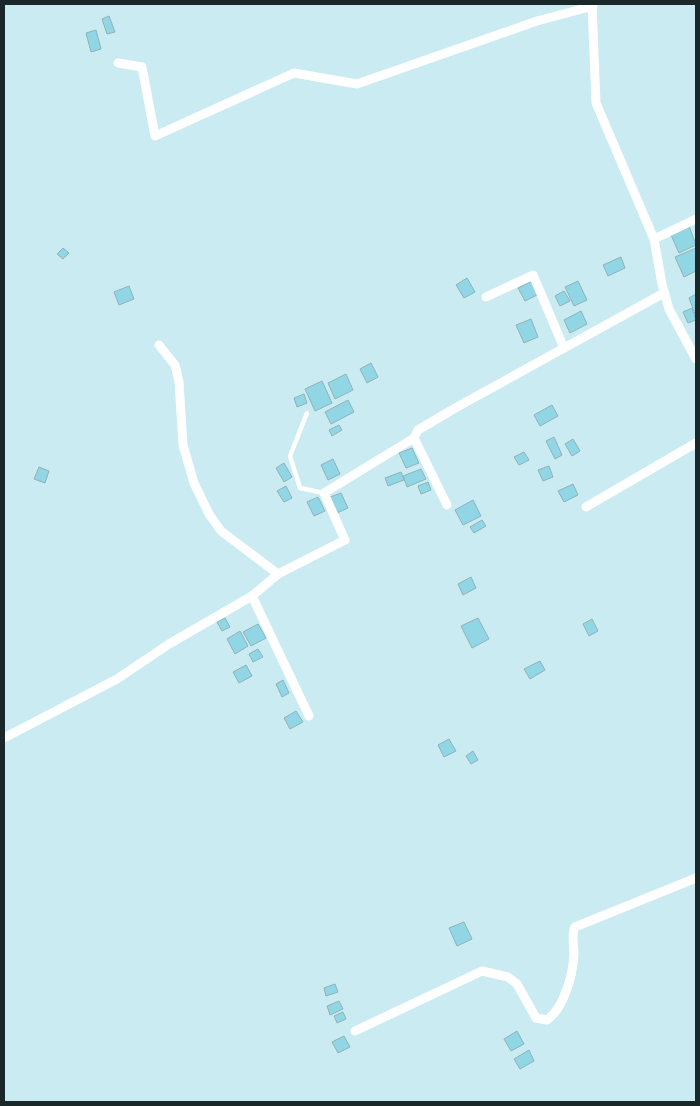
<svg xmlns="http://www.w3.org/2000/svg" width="700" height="1106" font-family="Quicksand,sans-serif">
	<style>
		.building { fill: #91d6e4; stroke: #91b2b8 }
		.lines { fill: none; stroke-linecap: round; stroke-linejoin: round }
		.service { stroke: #fff; stroke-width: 4.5 }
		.minor { stroke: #fff; stroke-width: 9 }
	</style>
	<rect width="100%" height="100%" fill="#c9ebf1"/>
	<g class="building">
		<polygon points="109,16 115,32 107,34 102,19"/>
		<polygon points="96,30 101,49 91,52 86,33"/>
		<polygon points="689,226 696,245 679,253 671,235"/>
		<polygon points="63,248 69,253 63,259 57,254"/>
		<polygon points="696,248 696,271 684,277 675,257"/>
		<polygon points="621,257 625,268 608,276 603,265"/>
		<polygon points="467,278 475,292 464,298 456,285"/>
		<polygon points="533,281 539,294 525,301 518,288"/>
		<polygon points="578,281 587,300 574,306 565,287"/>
		<polygon points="129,286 134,299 119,305 114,292"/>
		<polygon points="564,291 570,301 560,306 555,296"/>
		<polygon points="696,294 696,314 695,314 689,298"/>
		<polygon points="692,308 696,320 688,323 683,312"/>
		<polygon points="581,311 587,324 570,333 564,320"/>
		<polygon points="531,319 538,337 524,343 516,325"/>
		<polygon points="371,363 378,377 367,383 360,369"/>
		<polygon points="346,374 353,390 335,399 328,383"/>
		<polygon points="322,381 332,403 315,411 305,389"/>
		<polygon points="304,394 307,403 297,407 294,398"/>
		<polygon points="348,400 354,412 331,424 325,412"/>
		<polygon points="552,405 558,416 540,426 534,415"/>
		<polygon points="339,425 342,430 332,436 329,430"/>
		<polygon points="554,437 562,455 555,459 546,441"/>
		<polygon points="573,439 580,451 572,456 565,444"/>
		<polygon points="412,448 419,463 406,468 399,453"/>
		<polygon points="524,452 529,460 519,465 514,457"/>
		<polygon points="333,459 340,474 328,480 321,465"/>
		<polygon points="284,463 292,477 284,482 276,468"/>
		<polygon points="549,466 553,477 543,481 538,470"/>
		<polygon points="39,467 49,471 45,483 34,479"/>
		<polygon points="421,469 426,479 407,487 403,476"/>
		<polygon points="401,472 404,480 388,486 385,478"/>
		<polygon points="428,482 431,490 421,494 418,486"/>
		<polygon points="573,484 578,495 564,502 558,491"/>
		<polygon points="286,486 292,498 284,502 277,491"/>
		<polygon points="341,493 348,508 337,513 330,497"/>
		<polygon points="318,497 325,511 314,516 307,502"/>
		<polygon points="473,500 481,516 463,525 455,510"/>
		<polygon points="482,520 486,526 474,533 470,527"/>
		<polygon points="471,577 476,588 463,595 458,584"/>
		<polygon points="225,618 230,627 222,631 217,622"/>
		<polygon points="478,618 489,639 472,648 461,626"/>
		<polygon points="592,619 598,631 589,636 583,624"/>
		<polygon points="258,624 266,638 251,646 243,632"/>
		<polygon points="240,631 248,646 235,654 227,639"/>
		<polygon points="258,649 263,657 253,662 249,654"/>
		<polygon points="540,661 545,670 530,679 524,669"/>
		<polygon points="246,665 252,676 239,683 233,672"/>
		<polygon points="283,680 289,693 282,697 276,684"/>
		<polygon points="296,711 303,722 290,729 284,718"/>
		<polygon points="449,739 456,751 444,757 438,745"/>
		<polygon points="473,751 478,760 471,764 466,756"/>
		<polygon points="464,922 472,939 457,946 449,928"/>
		<polygon points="335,984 338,992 326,996 324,988"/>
		<polygon points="339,1001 343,1009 330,1015 327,1006"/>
		<polygon points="343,1012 346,1019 337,1023 334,1016"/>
		<polygon points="517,1031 524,1044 511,1051 504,1039"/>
		<polygon points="344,1036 350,1047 338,1053 332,1042"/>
		<polygon points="529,1050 534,1061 520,1069 514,1059"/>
	</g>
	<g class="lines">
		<polyline class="service" points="307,413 290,456 300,488 324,493"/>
		<g class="minor">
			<polyline points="592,4 596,103 654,239 662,284 669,309 696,359"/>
			<polyline points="118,63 142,67 155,136 294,73 357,84 537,21 593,6"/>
			<polyline points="654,239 696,219"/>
			<polyline points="486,297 533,275 564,348"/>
			<polyline points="159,345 175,365 179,382 183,445 194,483 209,514 221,531 278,574"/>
			<polyline points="414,438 447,505"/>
			<polyline points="586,507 696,443"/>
			<polyline points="252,596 309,716"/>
			<polyline points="4,738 117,679 169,644 252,596 278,574 345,540 324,493 414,438 418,430 457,407 664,293"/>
			<path d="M355 1031 482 971 508 977 517 984 536 1018 547 1020C564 1008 573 975 574 954 574 946 571 935 575 927L696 878"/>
		</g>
	</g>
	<rect width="700" height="1106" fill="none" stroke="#1b282a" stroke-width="10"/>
</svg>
